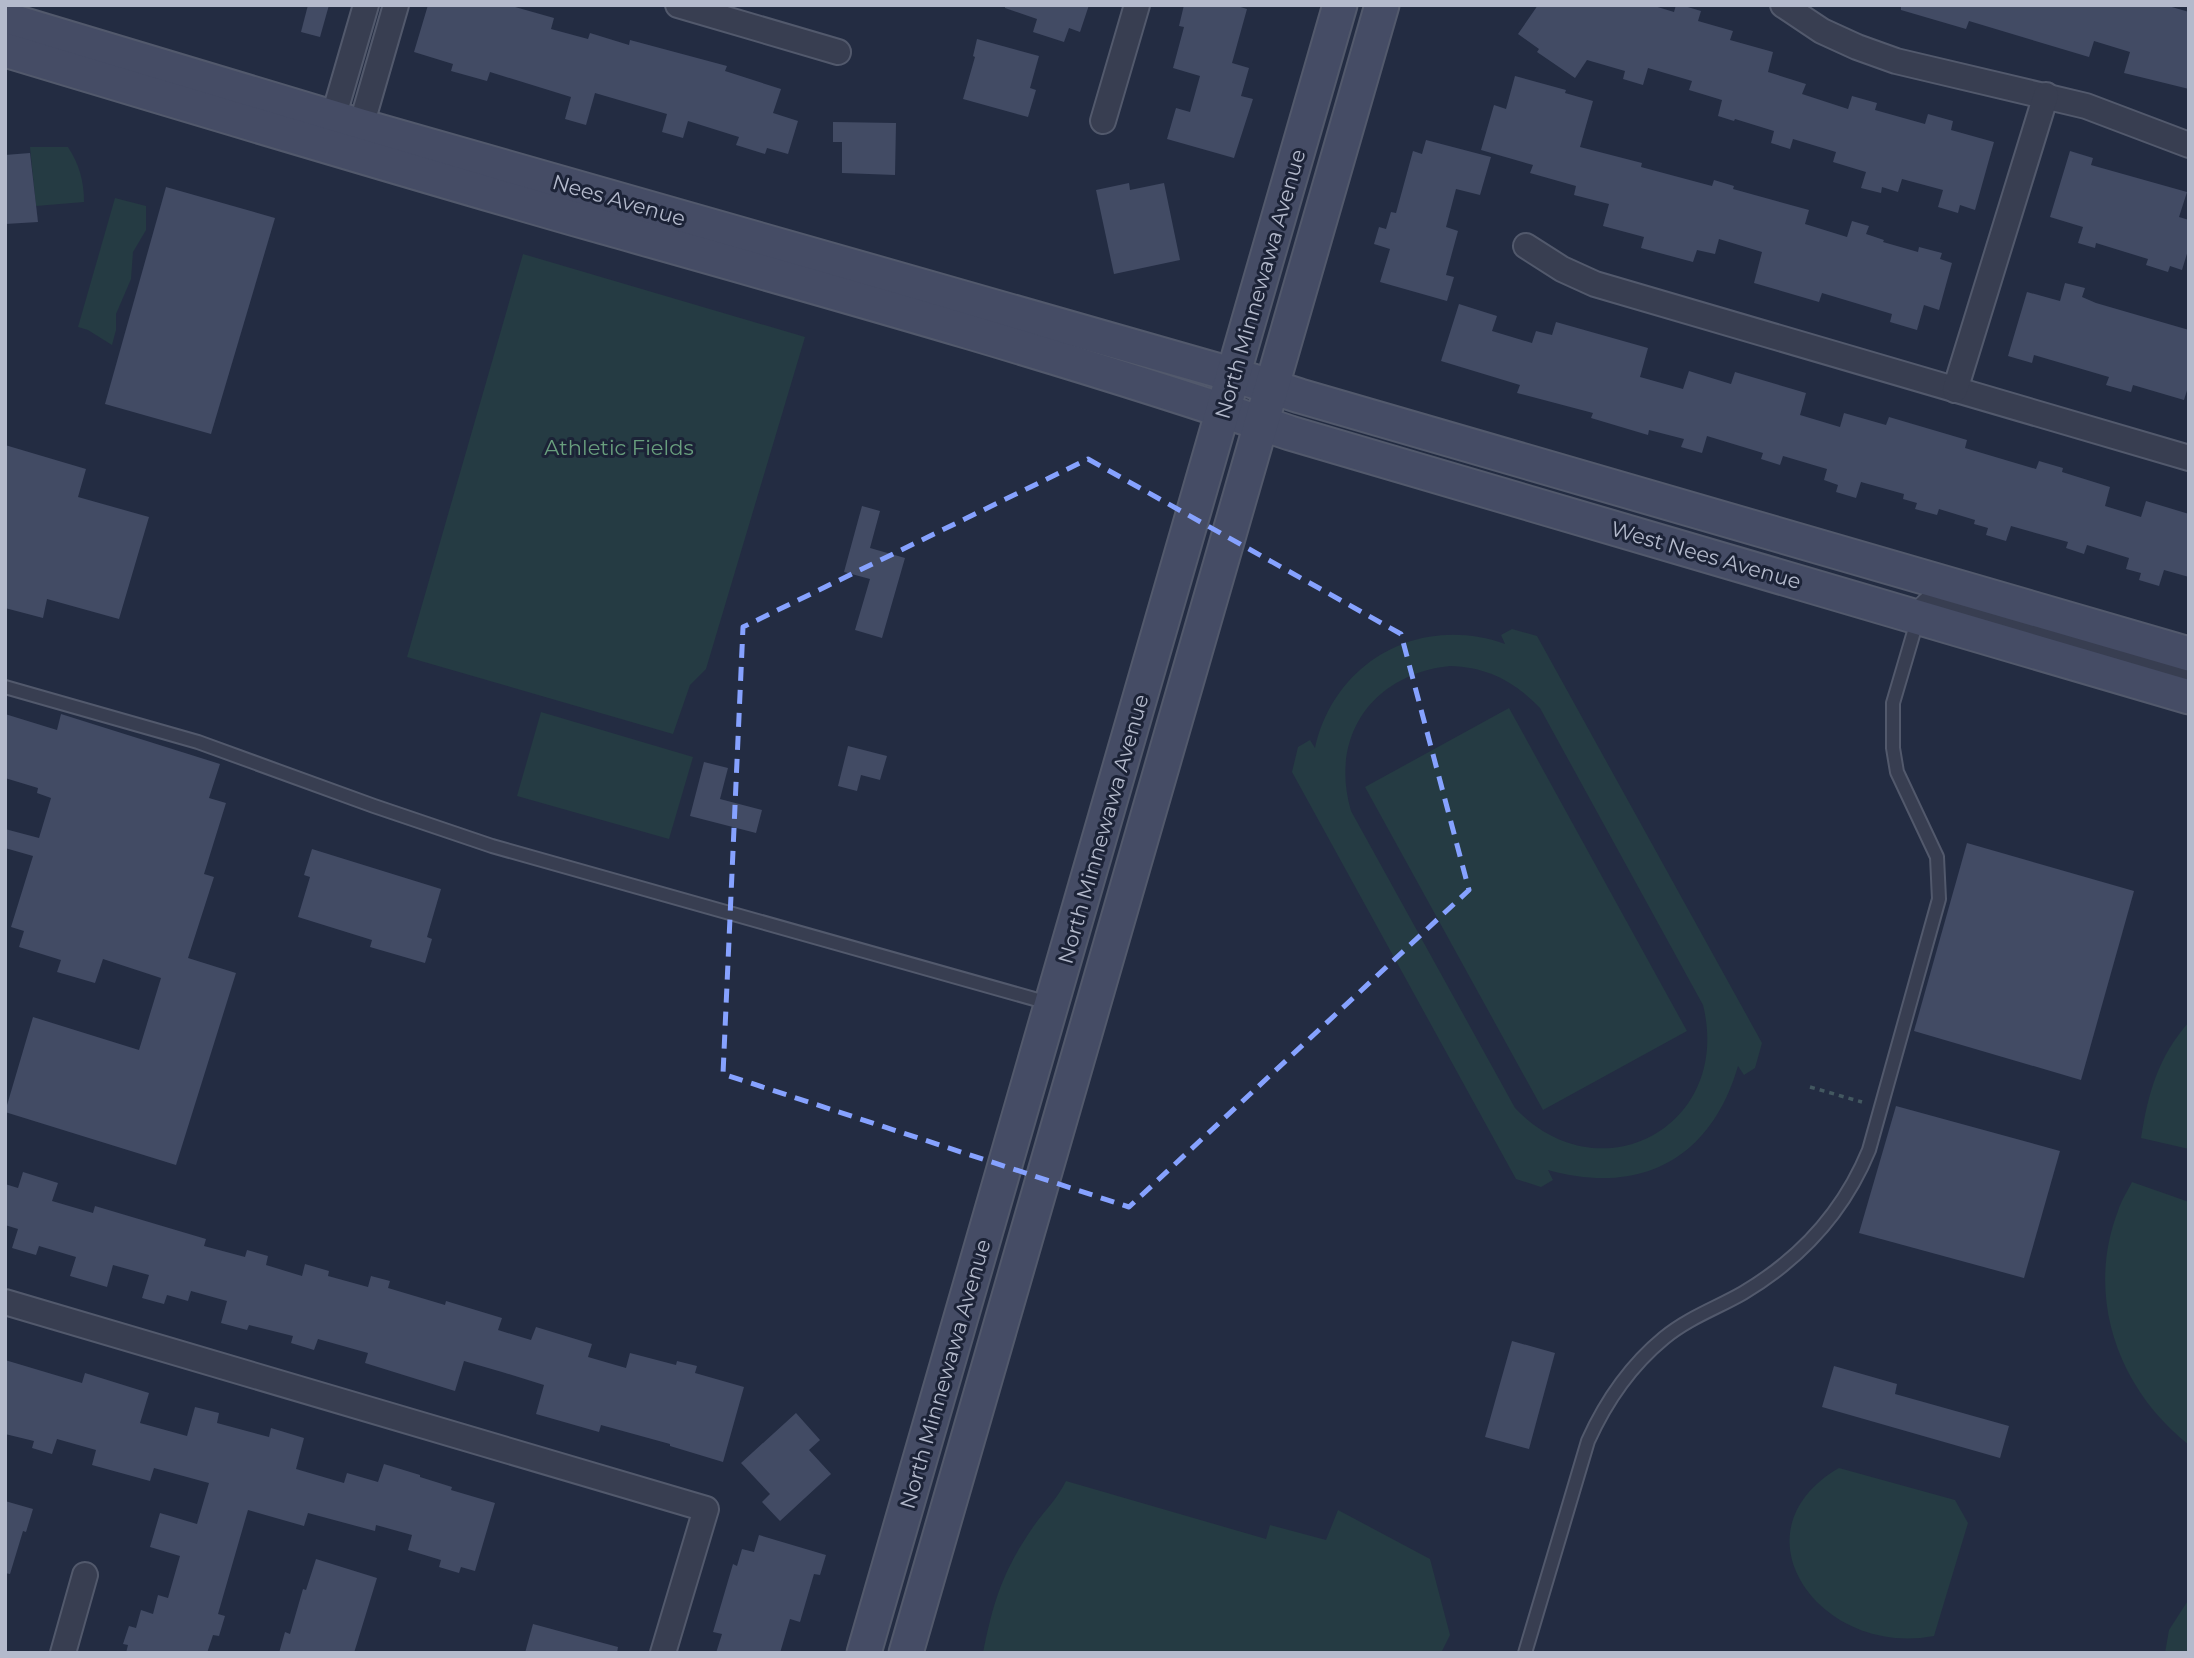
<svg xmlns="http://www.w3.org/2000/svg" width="2194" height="1658" font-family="Montserrat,sans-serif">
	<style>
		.green { fill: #253b43; fill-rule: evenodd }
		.building { fill: #424b64 }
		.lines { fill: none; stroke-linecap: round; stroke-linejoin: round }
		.service-casing { stroke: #52596c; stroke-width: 16 }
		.minor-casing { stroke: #52596c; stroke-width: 28 }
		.tertiary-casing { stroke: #52596c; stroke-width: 33 }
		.secondary-casing { stroke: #52596c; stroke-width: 37 }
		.path { stroke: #435860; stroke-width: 3.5; stroke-dasharray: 5 5; stroke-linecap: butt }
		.service { stroke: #383e51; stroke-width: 12 }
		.minor { stroke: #383e51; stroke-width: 24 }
		.tertiary { stroke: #383e51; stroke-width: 30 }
		.secondary { stroke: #454c65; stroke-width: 33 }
		.marked { fill: none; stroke: #86a2ff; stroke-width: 5; stroke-dasharray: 14 9; stroke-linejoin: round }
		.labels { text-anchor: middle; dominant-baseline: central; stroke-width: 6; stroke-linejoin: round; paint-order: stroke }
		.street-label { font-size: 21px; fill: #b4bacc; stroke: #1c2337 }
		.park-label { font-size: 21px; fill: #699f7e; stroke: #1c2337 }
	</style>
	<rect width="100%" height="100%" fill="#232c42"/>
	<g class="green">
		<path d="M30 147H68C79 164 84 181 84 202L36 206Z"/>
		<polygon points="115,198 146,206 146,230 133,252 131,279 116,314 116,330 112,345 88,330 78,327"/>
		<polygon points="523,254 805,337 706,669 690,685 673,734 407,657"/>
		<path d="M1512 629 1537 636 1762 1043 1755 1068 1744 1075 1738 1066C1711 1159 1641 1196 1548 1170L1553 1180 1541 1187 1516 1179 1292 772 1298 747 1310 740 1315 748C1335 660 1421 614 1505 644L1501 635ZM1450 666C1487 667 1514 681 1540 708L1703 1005C1733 1126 1600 1198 1515 1108L1351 811C1329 736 1373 674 1450 666Z"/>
		<polygon points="1509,708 1687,1031 1543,1110 1365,787"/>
		<polygon points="541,712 693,757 669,839 517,796"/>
		<path d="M2189 1022V1149L2141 1138C2148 1093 2158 1057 2189 1022Z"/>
		<path d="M2132 1182 2189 1202V1445C2118 1389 2085 1297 2118 1211 2121 1201 2127 1192 2132 1182Z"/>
		<path d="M1839 1468 1955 1500 1968 1523 1934 1636C1819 1658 1730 1531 1839 1468Z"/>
		<path d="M1066 1481 1266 1539 1270 1525 1326 1540 1338 1510 1430 1559 1450 1635 1441 1653H983C993 1603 1002 1573 1031 1530 1042 1513 1057 1500 1066 1481Z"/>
		<polygon points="2189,1599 2189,1653 2165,1653 2169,1630"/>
	</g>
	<g class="building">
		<polygon points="308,5 329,5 320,37 301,32"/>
		<polygon points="428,5 508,5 554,18 551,29 588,39 590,33 629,45 630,40 727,66 725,71 781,89 773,113 798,121 788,154 767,148 765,154 736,145 739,137 688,121 683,138 662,132 667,114 595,93 586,125 565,119 571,97 490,72 487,81 451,71 453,64 414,52"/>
		<polygon points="1005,5 1089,5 1080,32 1069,28 1064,42 1033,32 1037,19 1005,8"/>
		<polygon points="1184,5 1234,5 1247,9 1232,63 1249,68 1241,96 1253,99 1234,158 1167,139 1176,108 1190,112 1200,76 1173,68 1184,27 1179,26"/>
		<polygon points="1538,5 1651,5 1674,12 1676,5 1681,5 1701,11 1698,21 1733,31 1730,40 1773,52 1768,72 1806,84 1802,94 1848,109 1852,96 1877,103 1875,110 1925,124 1928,114 1953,121 1951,130 1994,142 1975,210 1960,205 1958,213 1938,207 1943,190 1902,179 1898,192 1882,187 1881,193 1861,188 1866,172 1833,162 1836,152 1793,139 1790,149 1771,143 1774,131 1735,119 1734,121 1718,116 1722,100 1689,90 1692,81 1648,68 1643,85 1623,79 1625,71 1587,60 1575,78 1537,52 1539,49 1518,34"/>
		<polygon points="1901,5 2165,5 2189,12 2189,89 2124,73 2130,52 2094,41 2089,57 1969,21 1966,29 1901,10"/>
		<polygon points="977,39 1039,56 1030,88 1036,90 1028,117 963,99 975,57 973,56"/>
		<polygon points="1515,76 1566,90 1565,93 1593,101 1580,147 1642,163 1641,167 1712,186 1714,180 1734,186 1733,189 1809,210 1805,224 1847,237 1852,221 1869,226 1866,234 1884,240 1883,242 1918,252 1919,247 1942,253 1940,259 1952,263 1939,310 1924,305 1917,330 1890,322 1892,314 1822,293 1819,302 1754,283 1762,252 1719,239 1715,254 1697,250 1693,262 1641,248 1644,237 1603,226 1609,204 1574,195 1576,186 1530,173 1533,165 1481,150 1494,105 1506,109"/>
		<polygon points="833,122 896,123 895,175 842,173 842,142 833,142"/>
		<polygon points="1426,140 1491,157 1480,195 1456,189 1446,227 1458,231 1446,275 1454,277 1447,301 1380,282 1390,249 1374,244 1379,227 1386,229 1391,212 1396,213 1413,151 1422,154"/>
		<polygon points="2070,151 2093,158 2091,165 2187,192 2179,217 2189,220 2189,247 2182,270 2170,266 2168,272 2146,265 2148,259 2096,243 2095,248 2078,243 2083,227 2050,217"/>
		<polygon points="30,153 38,222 5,224 5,155"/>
		<polygon points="1129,183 1130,190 1164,183 1180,260 1114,274 1096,190"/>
		<polygon points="166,187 275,218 211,434 105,404"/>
		<polygon points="2065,283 2085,288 2082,297 2096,303 2189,330 2189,384 2184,400 2133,385 2131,392 2106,385 2109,377 2034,355 2032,363 2008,356 2027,292 2060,301"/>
		<polygon points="1459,304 1497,316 1492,331 1532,343 1536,331 1552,335 1556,322 1648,348 1640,377 1683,389 1689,371 1731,384 1735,372 1806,393 1800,415 1840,427 1844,413 1886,425 1889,417 1967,440 1965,448 2036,469 2039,461 2063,468 2062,472 2110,487 2105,506 2141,517 2146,501 2189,514 2189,577 2164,570 2159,586 2139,580 2141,573 2126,569 2129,558 2087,545 2084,554 2066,548 2068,542 2011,526 2006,541 1986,535 1988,528 1974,524 1975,520 1939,509 1937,515 1915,509 1917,503 1903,499 1904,494 1861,482 1856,498 1836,492 1838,485 1824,480 1827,469 1783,456 1780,465 1761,459 1763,453 1707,436 1702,453 1681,447 1684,439 1649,430 1648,435 1591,418 1593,413 1517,393 1520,385 1441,361"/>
		<polygon points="5,445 86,469 78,497 149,517 119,619 47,599 43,618 5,608"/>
		<polygon points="862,506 880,511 870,548 905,558 882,638 855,630 870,579 844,572"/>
		<polygon points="5,714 57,730 61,714 220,764 209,798 226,803 204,874 214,877 188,958 236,973 176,1165 5,1112 33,1017 139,1050 161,978 103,959 95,983 57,972 61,960 19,947 24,931 11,927 33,856 5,848 5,829 39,838 51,798 37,793 38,788 5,778"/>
		<polygon points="848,746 887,756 880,780 861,775 857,791 838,786"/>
		<polygon points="704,762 728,768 720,799 762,810 756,833 690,816"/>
		<polygon points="1967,843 2134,891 2081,1080 1914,1031"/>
		<polygon points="312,849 441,889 427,937 432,939 425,963 370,947 372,940 298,917 310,877 304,875"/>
		<polygon points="1896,1106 2060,1151 2024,1278 1859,1233"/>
		<polygon points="23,1172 58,1183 52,1201 93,1213 95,1206 206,1239 204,1246 245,1257 247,1250 268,1256 266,1265 302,1276 305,1264 329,1271 328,1276 368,1287 371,1276 390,1281 388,1288 445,1305 446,1301 502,1318 498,1330 531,1340 536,1327 592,1344 588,1357 626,1368 630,1353 676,1365 677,1361 697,1366 695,1373 744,1387 723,1462 670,1446 670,1444 601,1425 599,1432 536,1414 544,1385 502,1372 464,1361 455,1391 365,1363 368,1353 318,1339 314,1350 291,1343 293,1336 249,1325 247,1330 221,1323 227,1301 191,1291 188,1301 167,1295 164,1304 142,1298 149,1275 113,1265 107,1287 70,1276 76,1257 39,1246 36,1255 12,1248 18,1229 5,1225 5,1184 18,1188"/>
		<polygon points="1512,1341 1555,1353 1529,1449 1485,1437"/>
		<polygon points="5,1360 82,1383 85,1373 149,1393 140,1423 187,1436 195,1407 219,1413 217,1423 269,1437 271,1428 304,1438 296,1469 344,1483 347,1473 378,1482 384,1464 420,1475 420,1477 452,1487 451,1490 495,1503 475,1571 461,1567 459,1573 439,1567 441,1560 408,1550 412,1535 376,1525 375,1531 308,1513 304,1526 248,1510 218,1614 225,1616 219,1636 213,1635 207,1653 126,1653 128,1645 123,1644 129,1626 136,1628 141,1610 153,1614 158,1595 168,1598 180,1556 150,1547 160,1513 197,1524 209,1483 154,1468 150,1481 92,1465 96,1450 57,1439 52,1454 32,1448 34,1441 5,1434"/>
		<polygon points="1834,1366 1897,1384 1895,1394 2009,1426 2000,1458 1822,1407"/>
		<polygon points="796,1413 820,1440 809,1450 831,1474 780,1521 762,1502 770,1494 741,1463"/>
		<polygon points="5,1501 33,1509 26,1532 23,1531 10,1574 5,1573"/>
		<polygon points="759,1535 826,1555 820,1575 814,1574 800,1622 790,1619 780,1653 716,1653 722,1634 713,1632 733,1564 737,1566 742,1549 754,1552"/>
		<polygon points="316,1559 377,1578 354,1653 279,1653 285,1632 290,1634 303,1589 306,1590"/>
		<polygon points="533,1624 618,1647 617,1653 525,1653"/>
	</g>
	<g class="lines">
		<g class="service-casing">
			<g id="service">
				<polyline points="5,687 198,742 374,806 492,846 1052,1004"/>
				<path d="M1525 1653 1588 1441C1606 1401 1630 1366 1664 1338 1688 1318 1717 1308 1743 1293 1800 1259 1844 1211 1869 1150L1939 899 1937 857 1897 772 1893 748V703L1918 618"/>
			</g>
		</g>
		<g class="minor-casing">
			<g id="minor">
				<polyline points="678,5 838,52"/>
				<polyline points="1783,5 1822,31 1857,47 1896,61 2086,106 2189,145"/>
				<polyline points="1103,121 1137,5"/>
				<polyline points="329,132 366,5"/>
				<polyline points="357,140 396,5"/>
				<polyline points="1526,246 1562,269 1595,284 2189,458"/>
				<polyline points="1955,390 2046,95"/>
				<polyline points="5,1302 706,1509 663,1653"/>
				<polyline points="63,1653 85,1575"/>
			</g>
		</g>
		<g class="tertiary-casing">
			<polyline id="tertiary" points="1919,618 1930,607 1948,605 2189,674"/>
		</g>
		<g class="secondary-casing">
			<g id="secondary">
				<polyline points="5,19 361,126 1234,375 1300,396 2189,654"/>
				<path d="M5 50C201 109 397 168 593 224 826 290 1060 355 1290 433L2189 697"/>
				<polyline points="864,1653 1340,5"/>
				<polyline points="906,1653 1382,5"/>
			</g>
		</g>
		<polyline class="path" points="1810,1087 1862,1102"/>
		<use href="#service" class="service"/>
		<use href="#minor" class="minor"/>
		<use href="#tertiary" class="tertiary"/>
		<use href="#secondary" class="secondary"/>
	</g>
	<path class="marked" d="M1088 459 1401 634 1469 890 1129 1207 723 1074 743 627Z"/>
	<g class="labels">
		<g class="street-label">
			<text transform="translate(619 200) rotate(16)">Nees Avenue</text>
			<text transform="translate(1260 284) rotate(-74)">North Minnewawa Avenue</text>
			<text transform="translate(1706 555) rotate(16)">West Nees Avenue</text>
			<text transform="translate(1103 829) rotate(-74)">North Minnewawa Avenue</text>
			<text transform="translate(945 1374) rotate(-74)">North Minnewawa Avenue</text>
		</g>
		<g class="park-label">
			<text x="619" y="447">Athletic Fields</text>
		</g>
	</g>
	<rect width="2194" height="1658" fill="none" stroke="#b4bacc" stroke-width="14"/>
</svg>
